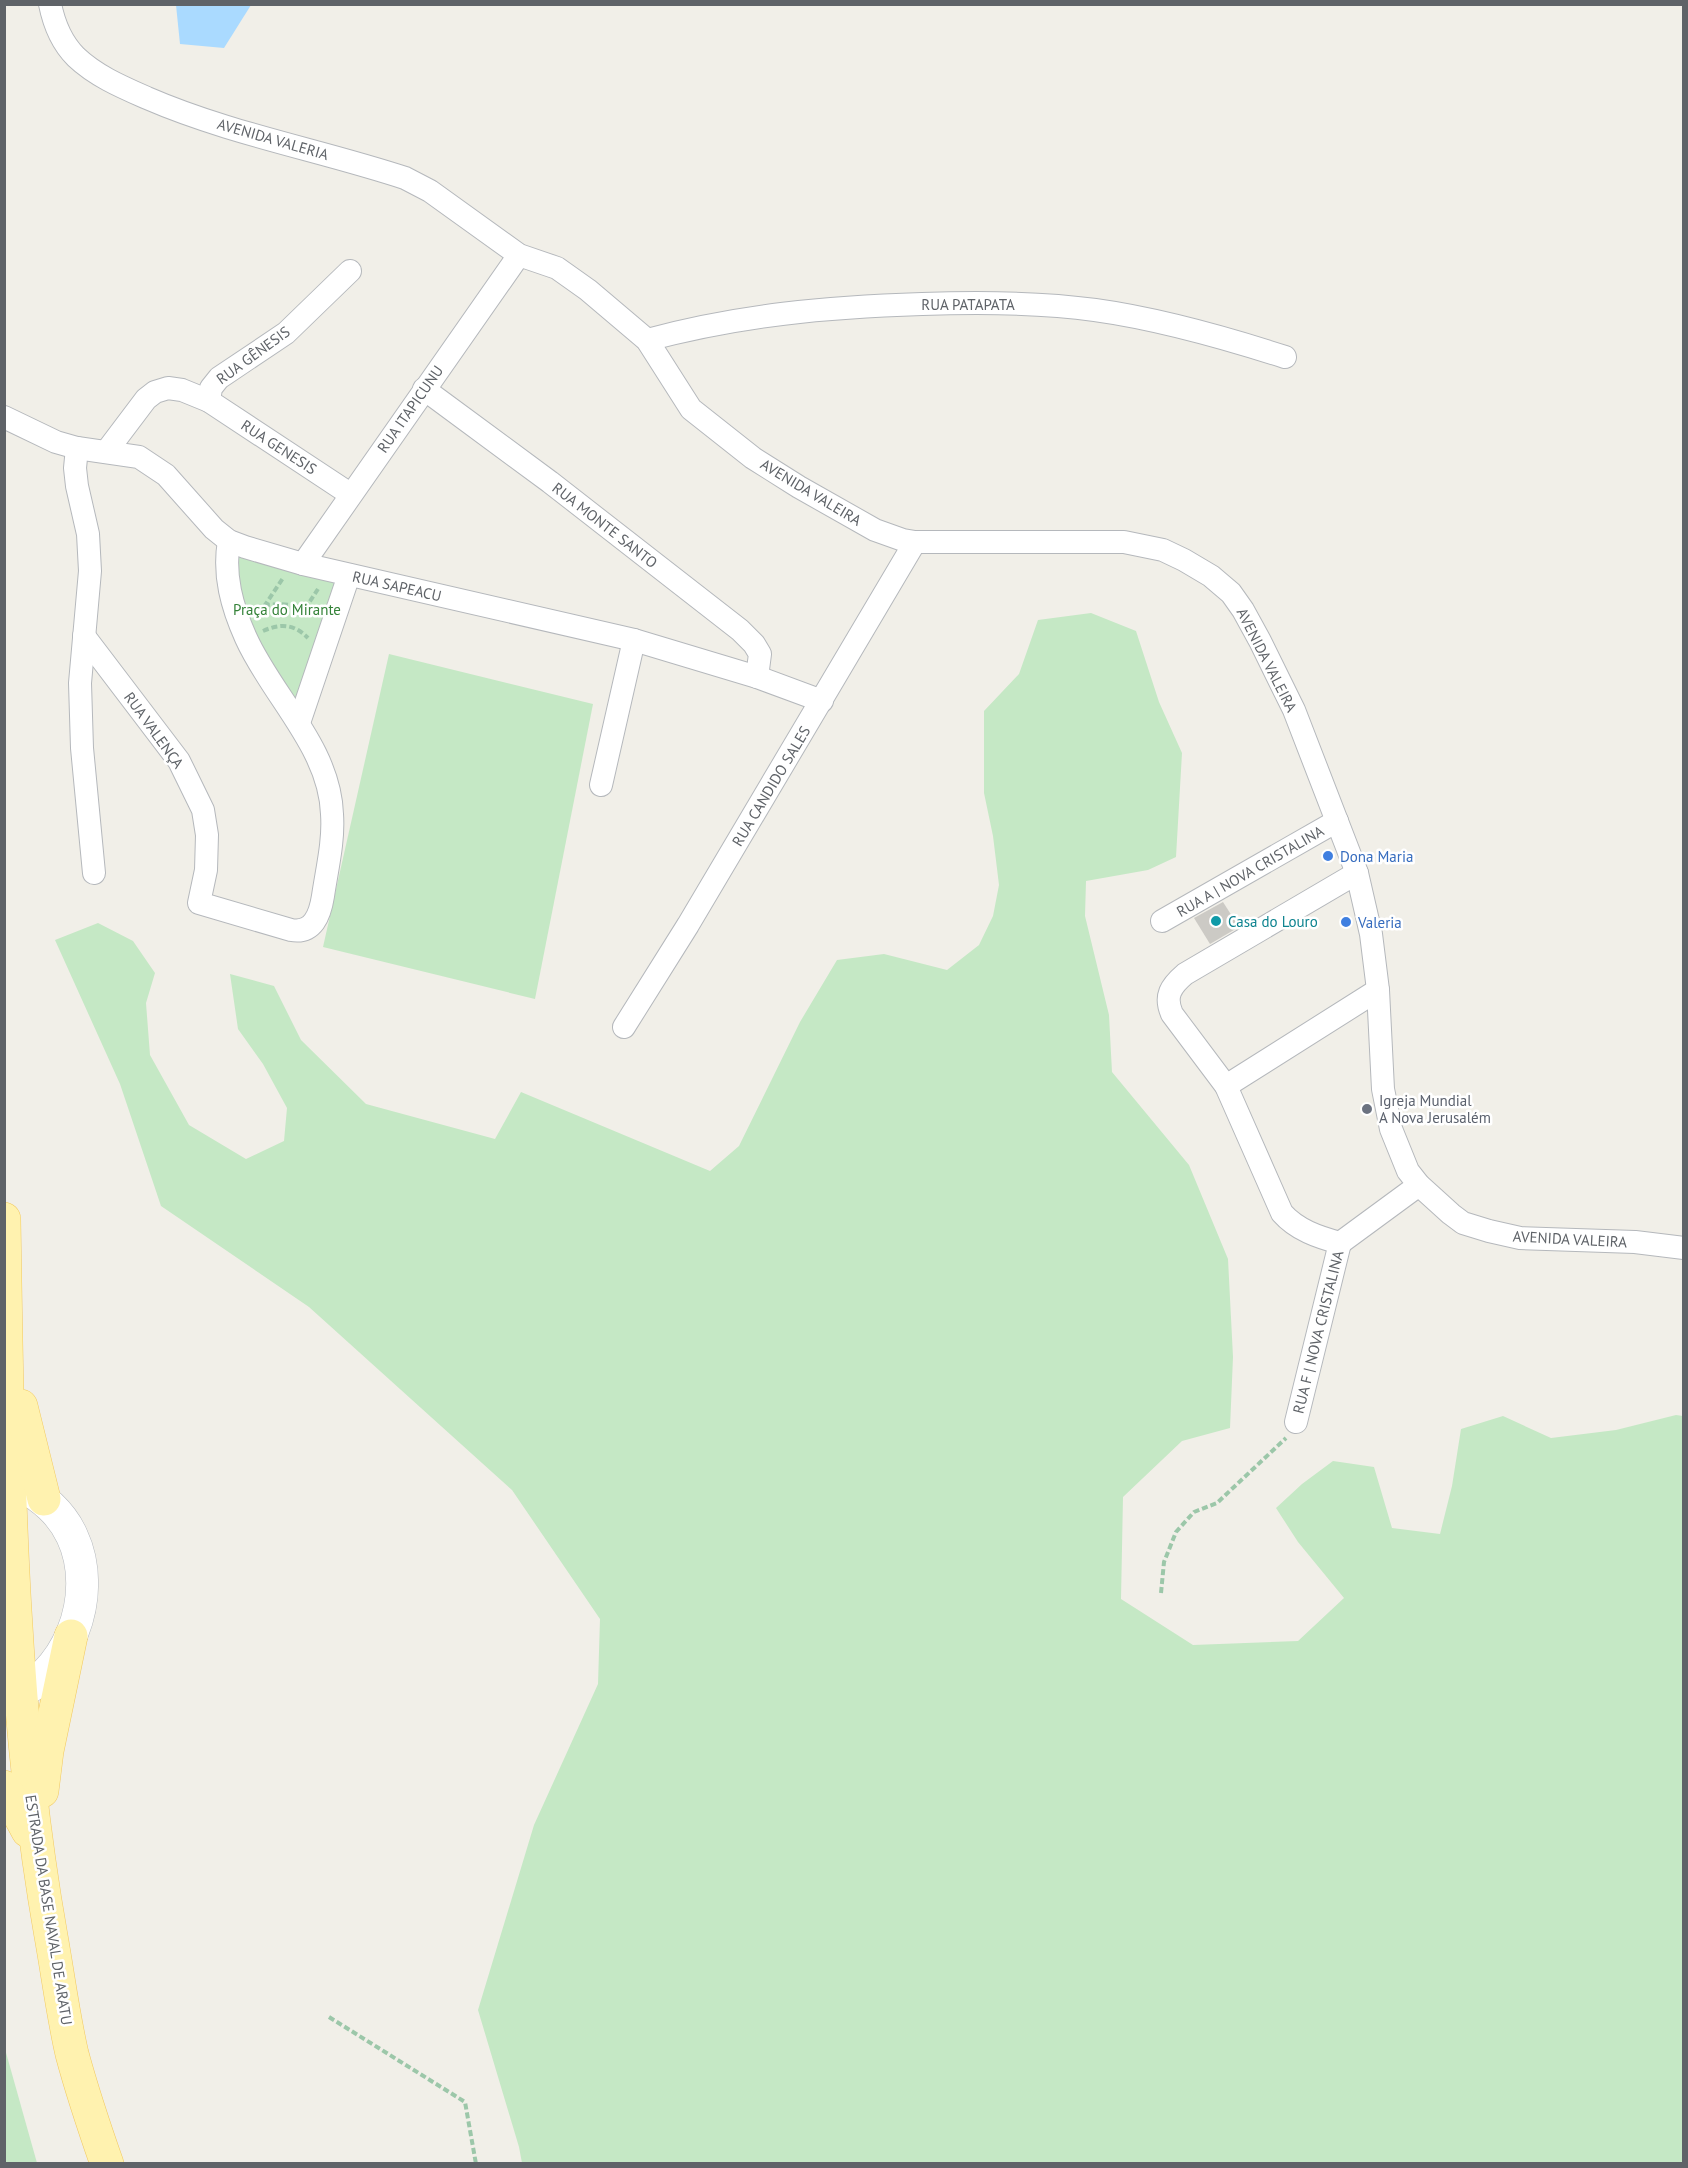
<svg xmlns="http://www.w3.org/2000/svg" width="1688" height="2168" font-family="'PT Sans',sans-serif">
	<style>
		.green { fill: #c5e8c5 }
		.water { fill: #aadaff }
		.building { fill: #cccac5 }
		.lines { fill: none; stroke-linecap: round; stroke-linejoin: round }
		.street-casing { stroke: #b5b8bc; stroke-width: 24 }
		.secondary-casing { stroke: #b6babf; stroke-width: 33 }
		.primary-casing { stroke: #f2c960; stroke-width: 34 }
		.path { stroke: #9cc7a9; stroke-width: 4; stroke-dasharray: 6 3; stroke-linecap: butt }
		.street { stroke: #fff; stroke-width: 22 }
		.secondary { stroke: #fff; stroke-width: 32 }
		.primary { stroke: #fff2af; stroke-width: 33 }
		.shop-dot { fill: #3f7fe0; stroke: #fff; stroke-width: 2 }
		.culture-dot { fill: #0f9aa8; stroke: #fff; stroke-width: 2 }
		.worship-dot { fill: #6b7280; stroke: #fff; stroke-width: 2 }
		.labels { text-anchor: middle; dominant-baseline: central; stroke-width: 5; stroke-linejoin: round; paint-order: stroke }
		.street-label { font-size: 15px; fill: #5f6368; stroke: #fff }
		.park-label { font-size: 15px; fill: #348238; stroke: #fff }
		.shop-label { font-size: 15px; fill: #366cbe; stroke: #fff; text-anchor: start }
		.culture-label { font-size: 15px; fill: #0d838f; stroke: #fff; text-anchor: start }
		.worship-label { font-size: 15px; fill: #5b616d; stroke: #fff; text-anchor: start }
	</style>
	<rect width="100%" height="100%" fill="#f1efe8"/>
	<g class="green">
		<polygon points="232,546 344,577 297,714 250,639"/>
		<polygon points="1091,613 1136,631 1159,702 1182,753 1176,857 1148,870 1086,881 1085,916 1109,1015 1112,1072 1189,1165 1228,1259 1233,1357 1230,1428 1182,1441 1123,1497 1121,1599 1193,1645 1298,1641 1344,1598 1298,1542 1276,1508 1302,1484 1333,1461 1374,1467 1392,1528 1440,1534 1452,1486 1461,1429 1503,1416 1551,1438 1616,1430 1676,1415 1683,1416 1683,2163 522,2163 519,2147 478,2010 534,1825 598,1684 600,1619 512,1490 309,1307 161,1206 120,1084 55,940 98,923 133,941 155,973 146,1003 150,1055 189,1125 246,1159 284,1141 287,1108 263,1064 238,1029 230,974 274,986 301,1040 366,1104 495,1139 521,1092 710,1171 739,1146 800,1022 837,960 884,954 947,970 979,945 993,916 999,885 993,836 984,793 984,711 1019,674 1038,620"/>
		<polygon points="389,654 593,704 535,999 323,947"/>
		<polygon points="5,2049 37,2163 5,2163"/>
	</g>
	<polygon class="water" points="176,5 176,4 251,5 224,48 180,44"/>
	<polygon class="building" points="1223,902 1239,927 1210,944 1194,918"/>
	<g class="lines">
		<g class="street-casing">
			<g id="street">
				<path d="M50 4C54 24 62 43 76 57 96 76 122 87 147 98 230 134 320 150 405 178L430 191 519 255 557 268 588 290 647 340 691 409 753 458 799 487 875 530 903 540 915 542H1124L1163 550 1184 560 1211 576 1231 593 1243 610 1260 641 1294 710 1357 873 1371 934 1378 990 1383 1089 1391 1129 1408 1171 1419 1185 1451 1214 1463 1223 1489 1231 1520 1238 1635 1242 1684 1248"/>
				<path d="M647 340C740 315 827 307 922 304 980 302 1038 302 1095 310 1160 319 1223 337 1285 357"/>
				<polyline points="424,389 550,482 740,630 754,644 760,654 757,677"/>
				<polyline points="209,401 211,388 219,378 286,333 350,271"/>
				<polyline points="4,417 56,442 77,448 139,457 166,475 214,529 229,541 245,547 303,564 634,640 757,677 822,701"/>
				<polyline points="77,448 75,468 77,486 88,534 90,571 80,683 82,748 94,873"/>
				<polyline points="106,452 146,399 155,392 168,388 182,390 209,401 350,494"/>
				<polyline points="303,564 519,255"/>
				<path d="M84 636 179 761 203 810 207 835 206 870 199 903 291 930C313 934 320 915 323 896 327 869 334 841 332 814 330 748 272 696 246 638 232 607 223 575 229 541"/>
				<polyline points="299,723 349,575"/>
				<polyline points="601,785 634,640"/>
				<polyline points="1162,921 1337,821"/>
				<polyline points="624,1027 688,925 915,542"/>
				<polyline points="1226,1086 1378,990"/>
				<path d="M1340 1243C1318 1237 1297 1230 1282 1213L1226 1086 1172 1014C1164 996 1171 986 1185 974L1357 873"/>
				<polyline points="1340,1243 1419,1185"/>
				<polyline points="1296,1422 1340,1243"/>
			</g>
		</g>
		<g class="secondary-casing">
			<path id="secondary" d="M4 1699C68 1680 100 1595 72 1536 61 1512 43 1498 21 1485"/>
		</g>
		<g class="primary-casing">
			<g id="primary">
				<path d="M4 1219C8 1458 9 1700 51 1936 58 1975 63 2015 72 2054 82 2091 94 2127 107 2164"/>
				<polyline points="21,1406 44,1499"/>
				<polyline points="4,1787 28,1831"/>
				<polyline points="42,1791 47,1751 71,1636"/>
			</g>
		</g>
		<g class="path">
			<path d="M264 605C280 604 302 602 313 616"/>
			<polyline points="305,609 318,589"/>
			<polyline points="259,614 283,578"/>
			<path d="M263 631C281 623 294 624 308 638"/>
			<polyline points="1161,1593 1164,1562 1176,1532 1194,1512 1217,1503 1286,1438"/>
			<polyline points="329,2017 465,2102 476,2164"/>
		</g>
		<use href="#street" class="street"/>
		<use href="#secondary" class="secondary"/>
		<use href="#primary" class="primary"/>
	</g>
	<g class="shop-dot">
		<circle cx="1328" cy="856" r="6"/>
		<circle cx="1346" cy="922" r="6"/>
	</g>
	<circle class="culture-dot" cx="1216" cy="921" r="6"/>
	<circle class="worship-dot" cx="1367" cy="1109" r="6"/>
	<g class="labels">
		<g class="street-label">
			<text transform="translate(273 139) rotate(16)">AVENIDA VALERIA</text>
			<text x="968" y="304">RUA PATAPATA</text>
			<text transform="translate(253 355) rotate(-36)">RUA GÊNESIS</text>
			<text transform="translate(410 409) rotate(-55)">RUA ITAPICUNU</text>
			<text transform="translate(279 447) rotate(33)">RUA GENESIS</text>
			<text transform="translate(811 492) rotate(31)">AVENIDA VALEIRA</text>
			<text transform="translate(605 525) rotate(38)">RUA MONTE SANTO</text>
			<text transform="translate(397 586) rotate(13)">RUA SAPEACU</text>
			<text transform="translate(1267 660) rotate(63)">AVENIDA VALEIRA</text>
			<text transform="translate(154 730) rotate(54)">RUA VALENÇA</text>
			<text transform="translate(771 786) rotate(-59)">RUA CANDIDO SALES</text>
			<text transform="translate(1250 871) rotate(-30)">RUA A | NOVA CRISTALINA</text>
			<text transform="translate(1570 1239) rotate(3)">AVENIDA VALEIRA</text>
			<text transform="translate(1318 1332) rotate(-76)">RUA F | NOVA CRISTALINA</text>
			<text transform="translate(49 1910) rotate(81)">ESTRADA DA BASE NAVAL DE ARATU</text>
		</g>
		<g class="park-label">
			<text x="287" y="609">Praça do Mirante</text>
		</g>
		<g class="shop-label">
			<text x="1340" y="856">Dona Maria</text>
			<text x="1358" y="922">Valeria</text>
		</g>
		<g class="culture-label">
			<text x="1228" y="921">Casa do Louro</text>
		</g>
		<g class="worship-label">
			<text x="1379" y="1100">Igreja Mundial<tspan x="1379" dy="17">A Nova Jerusalém</tspan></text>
		</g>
	</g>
	<rect width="1688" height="2168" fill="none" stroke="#5f6368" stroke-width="12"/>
</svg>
